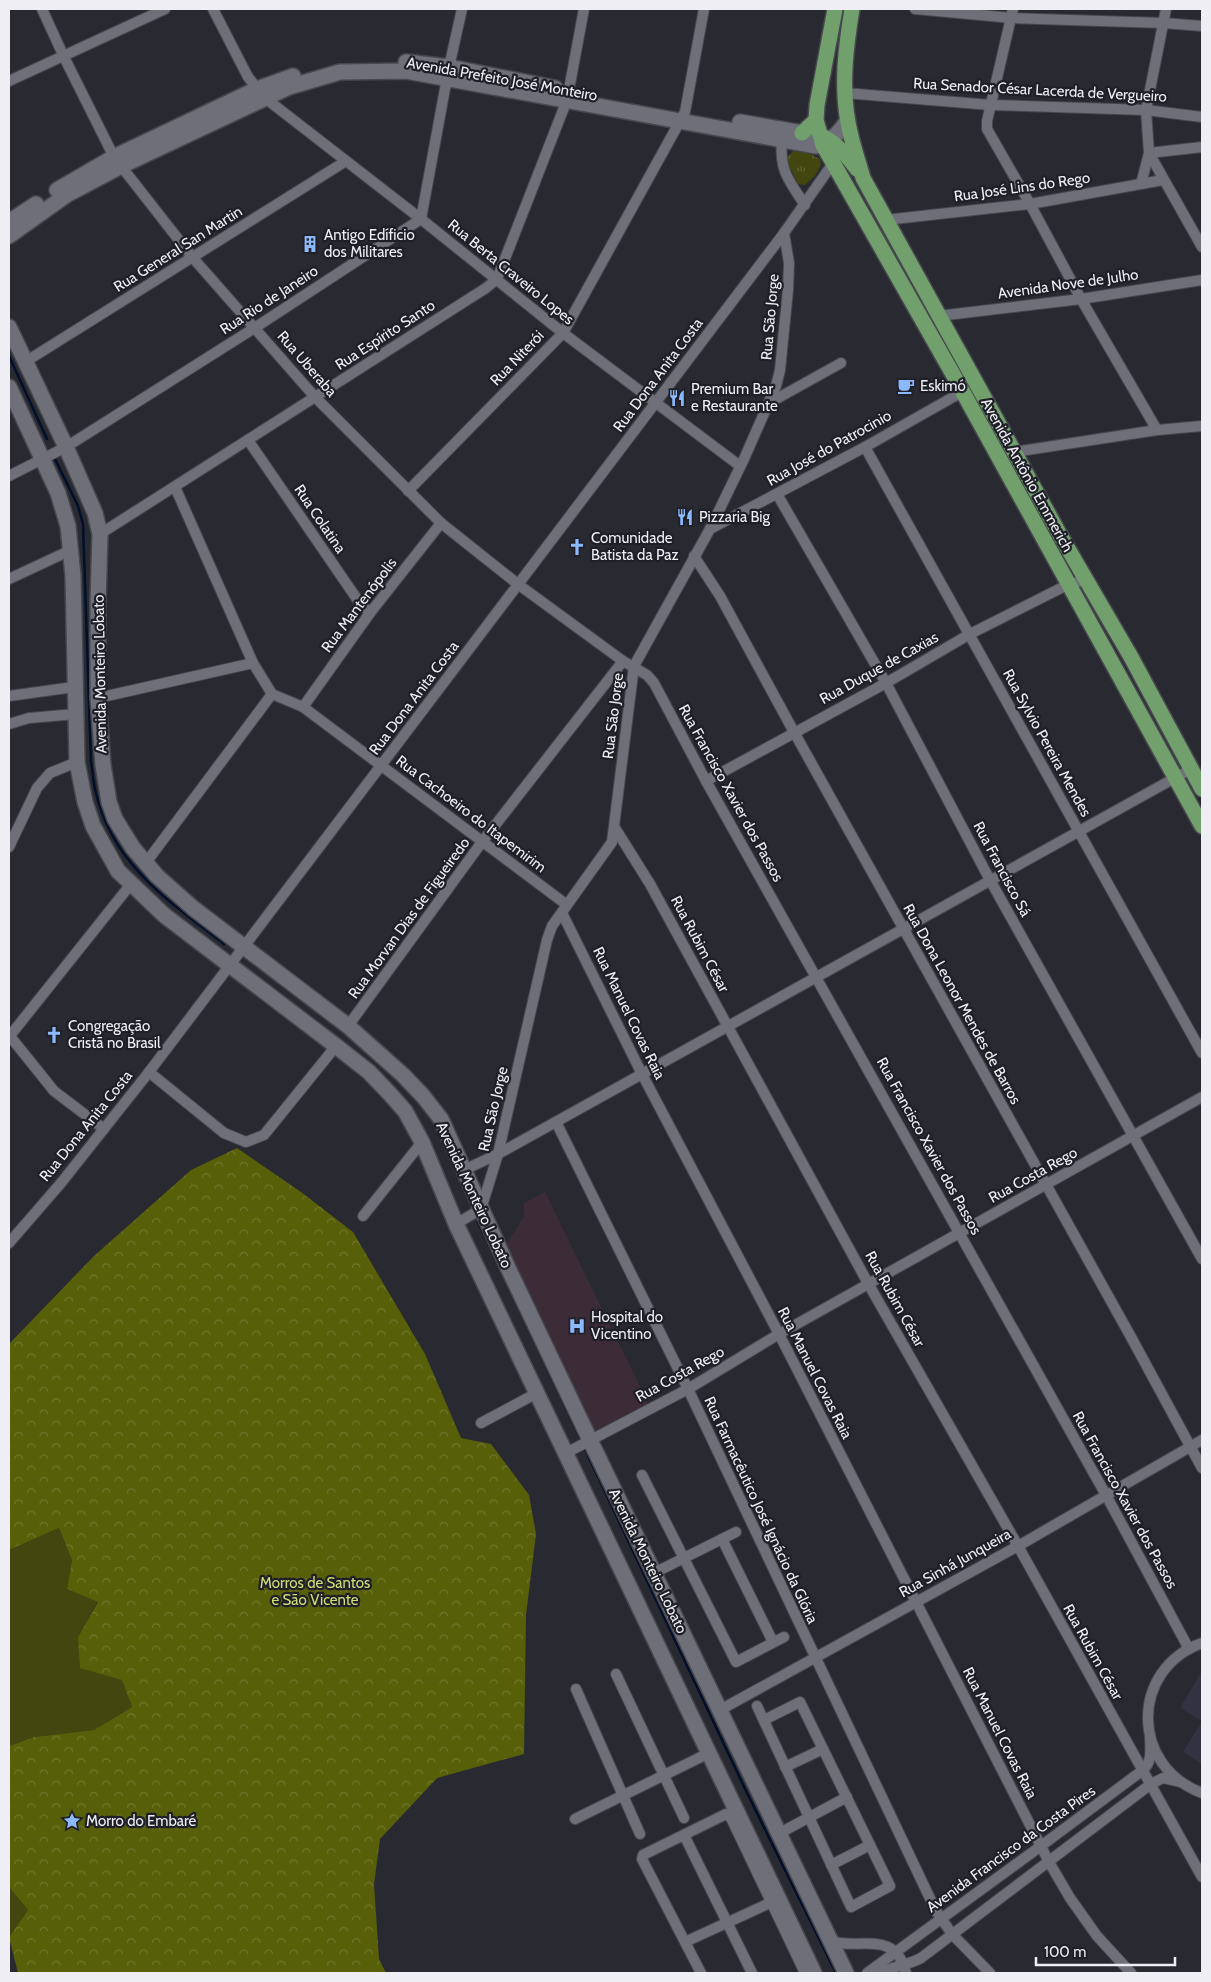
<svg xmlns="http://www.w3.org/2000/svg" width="1211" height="1982" font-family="Cabin,sans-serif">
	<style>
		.built { fill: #323241 }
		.medical { fill: #3b2c38 }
		.grass { fill: #41470e }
		.forest { fill: url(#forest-crowns) }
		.park { fill: url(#park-tufts) }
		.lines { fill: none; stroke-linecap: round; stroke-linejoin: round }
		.stream { stroke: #000f2a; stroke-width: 2.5 }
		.street-casing { stroke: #47474e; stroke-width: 12 }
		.secondary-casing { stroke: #47474e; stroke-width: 18 }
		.primary-casing { stroke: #47474e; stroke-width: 18 }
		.street { stroke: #6f6f7a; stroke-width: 10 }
		.secondary { stroke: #6f6f7a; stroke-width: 15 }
		.primary { stroke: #71a06d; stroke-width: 15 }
		.labels { text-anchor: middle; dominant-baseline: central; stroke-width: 4.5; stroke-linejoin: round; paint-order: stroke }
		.street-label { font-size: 15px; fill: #eeeef4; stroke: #1f1f28 }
		.poi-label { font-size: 15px; fill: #eeeef4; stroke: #1f1f28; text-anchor: start }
		.park-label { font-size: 15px; fill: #d0df75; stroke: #1f1f28 }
	</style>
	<defs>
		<pattern id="forest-crowns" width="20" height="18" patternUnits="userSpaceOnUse" patternTransform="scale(1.25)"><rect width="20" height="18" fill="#575f08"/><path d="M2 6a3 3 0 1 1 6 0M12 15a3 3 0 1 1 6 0" fill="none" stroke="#6f762d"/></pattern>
		<pattern id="park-tufts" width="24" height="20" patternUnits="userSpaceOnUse" patternTransform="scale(1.25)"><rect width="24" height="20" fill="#41470e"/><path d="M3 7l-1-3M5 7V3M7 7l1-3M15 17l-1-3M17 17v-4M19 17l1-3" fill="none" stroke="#5d6232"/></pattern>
	</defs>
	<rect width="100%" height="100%" fill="#292932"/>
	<polygon class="built" points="1202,1671 1202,1764 1183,1752 1202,1721 1180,1708"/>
	<polygon class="medical" points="545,1192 650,1407 594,1435 506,1245 524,1216 524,1203"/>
	<g class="grass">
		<polygon points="59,1528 72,1560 67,1589 98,1601 78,1637 122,1680 132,1707 94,1730 34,1737 9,1746 9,1550"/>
		<polygon points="9,1887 28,1910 9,1937"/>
	</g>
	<polygon class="forest" points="237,1148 301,1192 353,1232 425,1354 461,1438 491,1444 529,1495 536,1534 526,1615 524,1754 437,1778 380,1839 374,1884 379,1959 386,1973 18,1973 9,1937 28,1910 9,1887 9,1746 34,1737 94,1730 132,1707 122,1680 80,1668 78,1637 98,1602 67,1589 72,1560 59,1528 9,1550 9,1344 94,1256 191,1170"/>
	<polygon class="park" points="793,151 808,153 820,159 821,165 815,176 805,185 798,184 786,159"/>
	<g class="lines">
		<g class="stream">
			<polyline points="9,356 47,439"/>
			<path d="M55 459 78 506 83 524 91 762C93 772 93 783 96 793 113 865 169 901 224 944"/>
			<polyline points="478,1222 582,1442"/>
			<polyline points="584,1447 746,1791 836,1973"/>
		</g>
		<g class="street-casing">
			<g id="street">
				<polyline points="42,9 64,57 114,157 193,258 315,397 441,523 519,585 623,661 647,675 654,683 706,781 1106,1495 1189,1649"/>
				<polyline points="213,9 248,77 265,98 421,219 563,333 740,466"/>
				<polyline points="915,9 1012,18 1163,23 1202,26"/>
				<polyline points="1013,9 987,121 987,129 1030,204 1081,299 1157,430"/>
				<polyline points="1166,9 1146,110 1149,153 1202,247"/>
				<polyline points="9,81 165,9"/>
				<polyline points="845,93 991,105 1146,110 1202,117"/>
				<path d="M782 141C779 170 789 181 805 205"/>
				<polyline points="1141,184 1149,153 1202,147"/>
				<polyline points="885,220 1030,204 1163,180"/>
				<polyline points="938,316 1081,299 1202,280"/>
				<polyline points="25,362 346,161"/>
				<polyline points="769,403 841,363"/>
				<polyline points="248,440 359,602 370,613"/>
				<polyline points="865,447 1202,1053"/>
				<polyline points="1014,452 1157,430 1202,426"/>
				<polyline points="9,476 66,447 256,327 421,219 449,67 462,9"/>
				<polyline points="175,487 253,663 272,694 303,707 567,905"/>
				<polyline points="408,491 563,333 685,112 704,9"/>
				<polyline points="777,494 886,683 990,880 1202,1259"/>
				<polyline points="710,529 865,447 962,392"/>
				<polyline points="100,534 486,288 497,279 567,100 584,9"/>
				<polyline points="694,556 720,596 794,732 1131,1337 1202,1468"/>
				<polyline points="9,579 71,550"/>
				<polyline points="9,696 74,687"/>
				<polyline points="98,698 253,663"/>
				<polyline points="303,707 370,613 441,523"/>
				<polyline points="9,724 29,718 76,714"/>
				<polyline points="706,781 886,683 970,634 1069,584 1086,580"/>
				<polyline points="615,828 650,884 869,1285 1018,1546 1202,1877"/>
				<polyline points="9,847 37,788 50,773 77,762"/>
				<polyline points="145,864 272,694"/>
				<polyline points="562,913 642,1074 779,1334 1049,1862 1070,1898 1097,1936 1131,1973"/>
				<polyline points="348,1026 482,842 623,661"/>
				<polyline points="9,1035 54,1091 104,1129"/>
				<polyline points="9,1037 131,884"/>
				<polyline points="149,1072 224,1133 246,1142 264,1135 336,1046"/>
				<polyline points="556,1122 688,1389 936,1911 952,1934 990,1973"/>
				<polyline points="464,1170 498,1154 1191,769"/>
				<polyline points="363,1216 422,1142"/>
				<polyline points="456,1224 481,1209 498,1154 547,940 552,926 612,842 634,666 710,529 744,459 776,386 780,370 788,290 789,263 784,233"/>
				<polyline points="9,1243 61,1183 149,1072 784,233 833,163"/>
				<polyline points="481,1423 537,1393"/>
				<polyline points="566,1453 688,1389 779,1334 1202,1097"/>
				<polyline points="642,1475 736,1662 784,1637"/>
				<polyline points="722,1539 773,1642"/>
				<polyline points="654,1573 736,1532"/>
				<path d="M1202 1643C1130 1669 1130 1766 1202 1793"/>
				<polyline points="616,1674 684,1818"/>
				<polyline points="576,1689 640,1834"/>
				<polyline points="757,1706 851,1907 890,1886 870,1845"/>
				<polyline points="720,1710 1018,1546 1202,1440"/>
				<polyline points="764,1720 800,1702 870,1845 831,1865"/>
				<polyline points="785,1767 823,1749"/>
				<polyline points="575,1819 709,1753"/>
				<polyline points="778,1834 847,1797"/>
				<polyline points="684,1835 752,1973"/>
				<path d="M829 1940C856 1952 895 1927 906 1973"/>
				<polyline points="685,1942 772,1902"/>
				<polyline points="701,1973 642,1859 643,1855 726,1814 731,1818 805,1973"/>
				<path d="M867 1973 1041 1846 1143 1770C1153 1761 1150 1748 1150 1735"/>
				<path d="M880 1973C894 1966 908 1965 921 1958L1151 1784 1163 1778 1181 1782"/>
			</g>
		</g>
		<g class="secondary-casing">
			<g id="secondary">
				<polyline points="406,62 449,67 555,88"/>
				<polyline points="740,122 814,135"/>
				<polyline points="57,190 114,157 257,89 293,76"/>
				<polyline points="9,222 36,204"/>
				<path d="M9 236 68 194 121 166 289 87 340 72 406 71 816 146C829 143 840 132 847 121"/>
				<polyline points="9,327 66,447 95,513 100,534 98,603 98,698 103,765 109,802 115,819 133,848 157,876 193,908 348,1026 403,1075 423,1096 441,1119 509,1270 590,1440 846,1973"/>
				<polyline points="9,387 58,493 68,526 73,576 77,762 85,802 93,826 118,871 164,915 336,1046 369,1072 390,1094 405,1111 422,1142 456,1224 814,1973"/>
			</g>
		</g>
		<g class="primary-casing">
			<g id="primary">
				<polyline points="835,9 817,105 816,120 823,145 954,376 1202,826"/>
				<path d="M852 9C846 46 841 84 848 122 851 141 858 160 863 178L1060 535 1131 657 1202 789"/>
				<polyline points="802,133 816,120"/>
				<path d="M820 135C836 142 846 155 857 169"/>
			</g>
		</g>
		<use href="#street" class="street"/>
		<use href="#secondary" class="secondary"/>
		<use href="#primary" class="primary"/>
	</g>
	<defs>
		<g id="building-bare" transform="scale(1.35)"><path d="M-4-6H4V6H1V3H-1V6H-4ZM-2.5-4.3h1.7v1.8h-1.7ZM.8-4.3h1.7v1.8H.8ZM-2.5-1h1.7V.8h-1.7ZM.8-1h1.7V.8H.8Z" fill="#8cb9fc" stroke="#1f1f28" stroke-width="2.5" paint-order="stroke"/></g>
		<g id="cafe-bare" transform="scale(1.35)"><path d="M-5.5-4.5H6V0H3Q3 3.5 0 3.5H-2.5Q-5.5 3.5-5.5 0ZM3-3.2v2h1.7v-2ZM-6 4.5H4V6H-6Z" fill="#8cb9fc" stroke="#1f1f28" stroke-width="2.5" paint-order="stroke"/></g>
		<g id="restaurant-bare" transform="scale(1.35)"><path d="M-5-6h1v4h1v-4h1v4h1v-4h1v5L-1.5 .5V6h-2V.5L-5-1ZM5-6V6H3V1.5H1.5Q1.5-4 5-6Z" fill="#8cb9fc" stroke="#1f1f28" stroke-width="2.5" paint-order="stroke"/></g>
		<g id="church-bare" transform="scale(1.35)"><path d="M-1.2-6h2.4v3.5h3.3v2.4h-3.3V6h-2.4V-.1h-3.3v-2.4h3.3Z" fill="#8cb9fc" stroke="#1f1f28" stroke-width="2.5" paint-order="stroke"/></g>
		<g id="hospital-bare" transform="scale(1.35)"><path d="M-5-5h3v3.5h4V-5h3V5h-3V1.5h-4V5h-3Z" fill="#8cb9fc" stroke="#1f1f28" stroke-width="2.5" paint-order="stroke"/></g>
		<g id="sight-bare" transform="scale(1.35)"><path d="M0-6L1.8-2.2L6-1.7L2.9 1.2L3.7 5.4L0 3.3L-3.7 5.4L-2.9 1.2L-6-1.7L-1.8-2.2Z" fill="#8cb9fc" stroke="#1f1f28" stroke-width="2.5" paint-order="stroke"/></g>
	</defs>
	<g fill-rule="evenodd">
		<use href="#building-bare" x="310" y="244"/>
		<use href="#cafe-bare" x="906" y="386"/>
		<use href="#restaurant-bare" x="677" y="398"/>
		<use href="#restaurant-bare" x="685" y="517"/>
		<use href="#church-bare" x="577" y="547"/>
		<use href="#church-bare" x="54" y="1035"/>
		<use href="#hospital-bare" x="577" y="1326"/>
		<use href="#sight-bare" x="72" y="1821"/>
	</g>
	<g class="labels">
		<g class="street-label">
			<text transform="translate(502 79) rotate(10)">Avenida Prefeito José Monteiro</text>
			<text transform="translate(1040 90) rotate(3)">Rua Senador César Lacerda de Vergueiro</text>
			<text transform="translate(1022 187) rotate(-8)">Rua José Lins do Rego</text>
			<text transform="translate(178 249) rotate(-32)">Rua General San Martin</text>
			<text transform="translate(511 272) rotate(39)">Rua Berta Craveiro Lopes</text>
			<text transform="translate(1068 284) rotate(-8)">Avenida Nove de Julho</text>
			<text transform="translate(269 300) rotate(-33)">Rua Rio de Janeiro</text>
			<text transform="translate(770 317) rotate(-85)">Rua São Jorge</text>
			<text transform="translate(385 335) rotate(-33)">Rua Espírito Santo</text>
			<text transform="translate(517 358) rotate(-46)">Rua Niterói</text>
			<text transform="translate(307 364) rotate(49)">Rua Uberaba</text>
			<text transform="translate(658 375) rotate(-53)">Rua Dona Anita Costa</text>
			<text transform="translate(829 448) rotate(-29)">Rua José do Patrocinio</text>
			<text transform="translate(1027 475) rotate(61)">Avenida Antônio Emmerich</text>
			<text transform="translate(320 519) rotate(56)">Rua Colatina</text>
			<text transform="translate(359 605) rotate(-53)">Rua Mantenópolis</text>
			<text transform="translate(879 668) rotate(-29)">Rua Duque de Caxias</text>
			<text transform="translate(100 674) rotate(-91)">Avenida Monteiro Lobato</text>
			<text transform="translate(414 698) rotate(-53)">Rua Dona Anita Costa</text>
			<text transform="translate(613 716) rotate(-83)">Rua São Jorge</text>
			<text transform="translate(1047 743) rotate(61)">Rua Sylvio Pereira Mendes</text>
			<text transform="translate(731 793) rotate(61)">Rua Francisco Xavier dos Passos</text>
			<text transform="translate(471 814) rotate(37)">Rua Cachoeiro do Itapemirim</text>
			<text transform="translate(1002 869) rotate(62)">Rua Francisco Sá</text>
			<text transform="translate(409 918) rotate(-54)">Rua Morvan Dias de Figueiredo</text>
			<text transform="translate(700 944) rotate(62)">Rua Rubim César</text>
			<text transform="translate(962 1004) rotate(61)">Rua Dona Leonor Mendes de Barros</text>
			<text transform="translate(629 1013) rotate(64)">Rua Manuel Covas Raia</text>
			<text transform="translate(493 1109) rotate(-77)">Rua São Jorge</text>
			<text transform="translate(86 1126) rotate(-51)">Rua Dona Anita Costa</text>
			<text transform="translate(929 1146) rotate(61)">Rua Francisco Xavier dos Passos</text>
			<text transform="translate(1033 1175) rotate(-29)">Rua Costa Rego</text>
			<text transform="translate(474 1195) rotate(65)">Avenida Monteiro Lobato</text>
			<text transform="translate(895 1299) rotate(61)">Rua Rubim César</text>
			<text transform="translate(815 1373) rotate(63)">Rua Manuel Covas Raia</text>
			<text transform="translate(680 1374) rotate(-29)">Rua Costa Rego</text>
			<text transform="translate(1125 1500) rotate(61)">Rua Francisco Xavier dos Passos</text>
			<text transform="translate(761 1510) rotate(65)">Rua Farmacêutico José Ignácio da Glória</text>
			<text transform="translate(648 1561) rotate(64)">Avenida Monteiro Lobato</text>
			<text transform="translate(955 1563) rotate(-29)">Rua Sinhá Junqueira</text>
			<text transform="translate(1093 1652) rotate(61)">Rua Rubim César</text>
			<text transform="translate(1000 1733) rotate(63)">Rua Manuel Covas Raia</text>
			<text transform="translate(1011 1849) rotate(-36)">Avenida Francisco da Costa Pires</text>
		</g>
		<g class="poi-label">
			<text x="324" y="235">Antigo Edíficio<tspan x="324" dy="17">dos Militares</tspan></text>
			<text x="920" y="386">Eskimó</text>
			<text x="691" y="389">Premium Bar<tspan x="691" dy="17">e Restaurante</tspan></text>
			<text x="699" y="517">Pizzaria Big</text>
			<text x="591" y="538">Comunidade<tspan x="591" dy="17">Batista da Paz</tspan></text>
			<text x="68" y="1026">Congregação<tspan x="68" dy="17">Cristã no Brasil</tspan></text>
			<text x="591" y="1317">Hospital do<tspan x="591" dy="17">Vicentino</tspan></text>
			<text x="86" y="1821">Morro do Embaré</text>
		</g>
		<g class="park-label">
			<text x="315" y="1583">Morros de Santos<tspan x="315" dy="17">e São Vicente</tspan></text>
		</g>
	</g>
	<rect width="1211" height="1982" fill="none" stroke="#eeeef4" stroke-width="20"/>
	<path d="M1036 1957v8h139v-8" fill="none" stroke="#eeeef4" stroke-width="2.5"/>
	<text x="1044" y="1957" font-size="15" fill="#eeeef4" stroke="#1f1f28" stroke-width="4" paint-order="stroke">100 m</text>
</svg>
